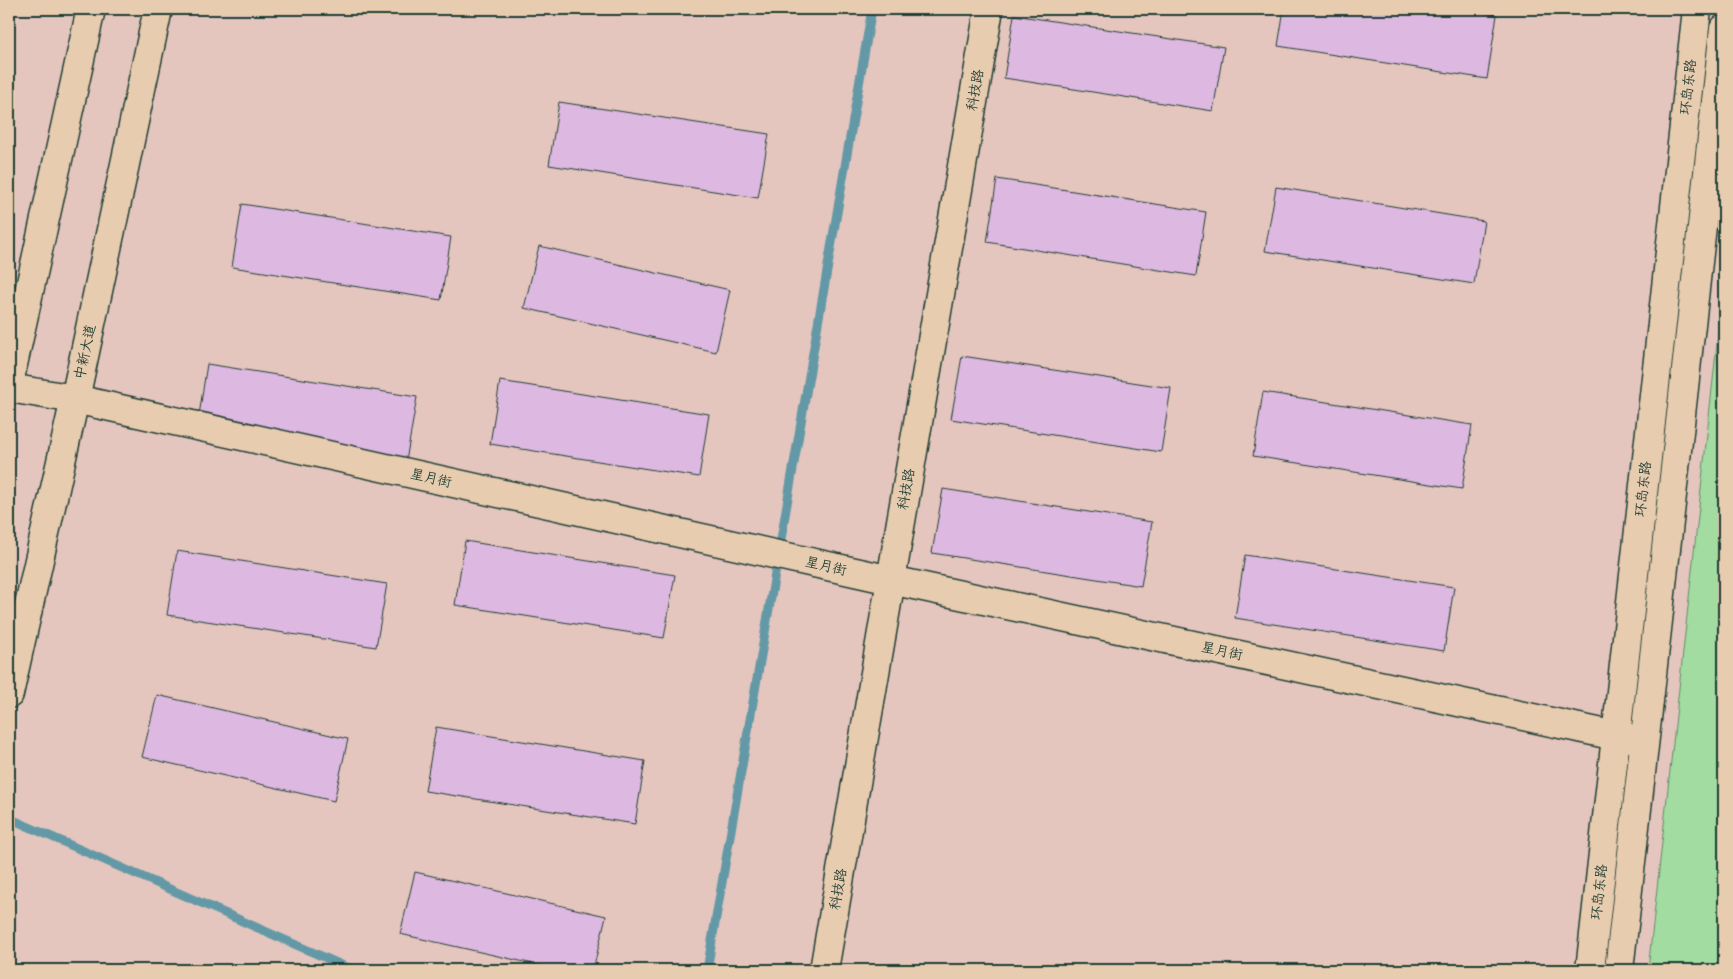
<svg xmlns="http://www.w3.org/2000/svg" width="1733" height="979" font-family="Pangolin,'LXGW WenKai TC',sans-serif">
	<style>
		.green { fill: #a2dca1; stroke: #608c6a }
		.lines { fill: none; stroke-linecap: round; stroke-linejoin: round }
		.stream { stroke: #6399a6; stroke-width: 9 }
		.building { fill: #ddb8e1; stroke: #1f3d34 }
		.tertiary-casing { stroke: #1f3d34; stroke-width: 31 }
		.secondary-casing { stroke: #1f3d34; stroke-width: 31 }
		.tertiary { stroke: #e8ccaf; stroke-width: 28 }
		.secondary { stroke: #e8ccaf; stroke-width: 28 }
		.labels { text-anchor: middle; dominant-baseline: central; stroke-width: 4; stroke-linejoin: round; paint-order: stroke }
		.street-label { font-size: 14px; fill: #1f3d34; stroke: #e8ccaf }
	</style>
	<rect width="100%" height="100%" fill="#e5c6be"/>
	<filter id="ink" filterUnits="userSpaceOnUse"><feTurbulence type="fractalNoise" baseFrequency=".02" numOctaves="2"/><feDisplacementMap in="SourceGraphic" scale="10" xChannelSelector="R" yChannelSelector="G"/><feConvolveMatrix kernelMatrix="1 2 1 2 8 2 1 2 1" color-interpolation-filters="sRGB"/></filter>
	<g filter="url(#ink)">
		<polygon class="green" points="1724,280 1724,970 1648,970"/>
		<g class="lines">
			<g class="stream">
				<polyline points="9,818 353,970"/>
				<polyline points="707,970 872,9"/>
			</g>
		</g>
		<g class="building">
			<polygon points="443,9 470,9 470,13"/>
			<polygon points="1284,9 1454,9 1497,15 1487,79 1278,46"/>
			<polygon points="1014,15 1224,47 1213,111 1004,78"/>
			<polygon points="559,102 769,134 758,198 549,165"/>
			<polygon points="997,179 1206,212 1196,276 987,242"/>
			<polygon points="1276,187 1484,221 1474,284 1265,251"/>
			<polygon points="242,204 451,237 441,300 232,267"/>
			<polygon points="539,246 730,290 716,352 524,308"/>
			<polygon points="962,356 1171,388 1161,452 951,419"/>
			<polygon points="207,364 417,397 406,461 197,428"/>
			<polygon points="500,381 709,414 699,477 490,444"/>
			<polygon points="1263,392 1472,425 1462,489 1253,456"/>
			<polygon points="943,489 1152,522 1141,586 932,553"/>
			<polygon points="465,541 675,575 664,638 455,605"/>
			<polygon points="177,551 387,584 376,647 167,615"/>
			<polygon points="1245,555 1454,587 1444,651 1235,618"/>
			<polygon points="157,695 348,739 334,801 142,757"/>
			<polygon points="436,727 645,761 635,824 425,791"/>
			<polygon points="415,872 606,916 593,970 560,970 400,934"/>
		</g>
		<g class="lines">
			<g class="tertiary-casing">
				<g id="tertiary">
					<polyline points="9,388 75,399 891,580 1616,736 1644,740"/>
					<polyline points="824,970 989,9"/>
					<polyline points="1590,970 1697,9"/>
					<polyline points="1619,970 1724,29"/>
				</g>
			</g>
			<g class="secondary-casing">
				<g id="secondary">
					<polyline points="9,383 91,9"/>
					<polyline points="9,694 75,399 158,9"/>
				</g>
			</g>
			<use href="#tertiary" class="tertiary"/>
			<use href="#secondary" class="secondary"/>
		</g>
	</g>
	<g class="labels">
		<g class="street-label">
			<text transform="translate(1688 87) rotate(-84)">环岛东路</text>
			<text transform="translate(975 90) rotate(-80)">科技路</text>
			<text transform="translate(85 352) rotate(-78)">中新大道</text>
			<text transform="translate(431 478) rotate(13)">星月街</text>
			<text transform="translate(906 489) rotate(-80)">科技路</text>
			<text transform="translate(1643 489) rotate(-84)">环岛东路</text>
			<text transform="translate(826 566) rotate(13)">星月街</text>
			<text transform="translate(1222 651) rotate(12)">星月街</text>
			<text transform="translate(838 889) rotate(-80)">科技路</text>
			<text transform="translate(1599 892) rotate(-84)">环岛东路</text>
		</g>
	</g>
	<rect width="1733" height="979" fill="none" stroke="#e8ccaf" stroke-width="30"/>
	<rect x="15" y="15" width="1703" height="949" fill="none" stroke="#1f3d34" stroke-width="2" filter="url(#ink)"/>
</svg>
